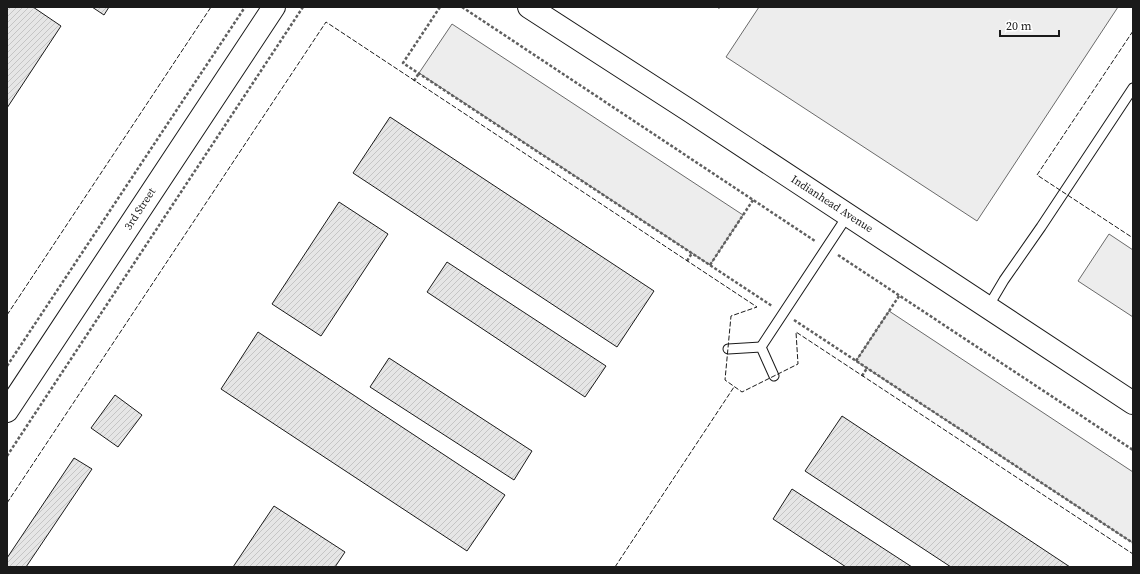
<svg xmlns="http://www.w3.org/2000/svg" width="1140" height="574" font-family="'Source Serif 4',serif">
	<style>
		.built { fill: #ededed; stroke: #6a6a6a }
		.building { fill: url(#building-hatch); stroke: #1a1a1a }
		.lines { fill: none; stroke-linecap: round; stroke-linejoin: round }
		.lane-casing { stroke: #1a1a1a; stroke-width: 11 }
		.secondary-casing { stroke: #1a1a1a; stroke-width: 24 }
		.path { stroke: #5f5f5f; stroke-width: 2.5; stroke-dasharray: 3 2; stroke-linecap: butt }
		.lane { stroke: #fff; stroke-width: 9 }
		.secondary { stroke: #fff; stroke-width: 22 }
		.fence { stroke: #1a1a1a; stroke-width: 1; stroke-dasharray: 5 2; stroke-linecap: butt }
		.labels { text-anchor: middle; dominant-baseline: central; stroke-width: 3; stroke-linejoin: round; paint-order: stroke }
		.street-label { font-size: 11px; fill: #1a1a1a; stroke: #fff }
	</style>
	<defs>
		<pattern id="building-hatch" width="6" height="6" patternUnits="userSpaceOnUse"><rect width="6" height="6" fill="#e6e6e6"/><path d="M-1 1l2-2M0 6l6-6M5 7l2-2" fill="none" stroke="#c5c5c5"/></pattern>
	</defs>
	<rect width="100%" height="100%" fill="#fff"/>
	<g class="built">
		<polygon points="759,7 1118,7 977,221 726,57"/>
		<polygon points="452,24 743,215 710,265 419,73"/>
		<polygon points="1109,234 1133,250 1133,317 1078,281"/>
		<polygon points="889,311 1133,472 1133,543 856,361"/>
	</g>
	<g class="building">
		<polygon points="7,7 33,7 61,26 7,108"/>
		<polygon points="92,7 109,7 104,15"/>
		<polygon points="390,117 654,291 617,347 353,173"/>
		<polygon points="339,202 388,234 321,336 272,304"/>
		<polygon points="447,262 606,366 585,397 427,292"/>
		<polygon points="258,332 505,495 467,551 221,389"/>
		<polygon points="389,358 532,451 514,480 370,387"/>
		<polygon points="115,395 142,415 118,447 91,428"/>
		<polygon points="842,416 1070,567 951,567 805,471"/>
		<polygon points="74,458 92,469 26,567 7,567 7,558"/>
		<polygon points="792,489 912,567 846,567 773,519"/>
		<polygon points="274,506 345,552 335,567 233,567"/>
	</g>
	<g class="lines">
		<g class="lane-casing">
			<g id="lane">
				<polyline points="988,307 1004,280 1041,227 1133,88"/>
				<polyline points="761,347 848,215"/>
				<polyline points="728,349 761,347 774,376"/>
			</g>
		</g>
		<g class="secondary-casing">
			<g id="secondary">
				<polyline points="529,7 690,111 1133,403"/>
				<polyline points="7,411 274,7"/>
			</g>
		</g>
		<g class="path">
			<polyline points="440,7 403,63 772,306"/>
			<polyline points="462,7 815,241"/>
			<polyline points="718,8 719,7"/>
			<polyline points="414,81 419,73"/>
			<polyline points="838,255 1133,450"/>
			<polyline points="687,261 692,253"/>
			<polyline points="710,265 753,200"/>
			<polyline points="794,320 1133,543"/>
			<polyline points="856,361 899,296"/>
			<polyline points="7,366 245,7"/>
			<polyline points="862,376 867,368"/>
			<polyline points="7,456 303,7"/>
		</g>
		<use href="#lane" class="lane"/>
		<use href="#secondary" class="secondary"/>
		<g class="fence">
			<polyline points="1133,31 1037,175 1133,238"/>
			<polyline points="7,315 211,7"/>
			<polyline points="7,503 326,22 757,307 731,316 725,380 742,392 798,364 796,332 1133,554"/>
			<polyline points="615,567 734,387"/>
		</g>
	</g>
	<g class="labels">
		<g class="street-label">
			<text transform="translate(832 204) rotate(33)">Indianhead Avenue</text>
			<text transform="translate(140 209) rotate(-57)">3rd Street</text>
		</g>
	</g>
	<rect width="1140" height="574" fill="none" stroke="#1a1a1a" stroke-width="16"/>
	<path d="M1000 30v6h59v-6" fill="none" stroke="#1a1a1a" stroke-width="2"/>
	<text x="1006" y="30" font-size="12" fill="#1a1a1a" stroke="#ffffff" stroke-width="3" paint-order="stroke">20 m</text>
</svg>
